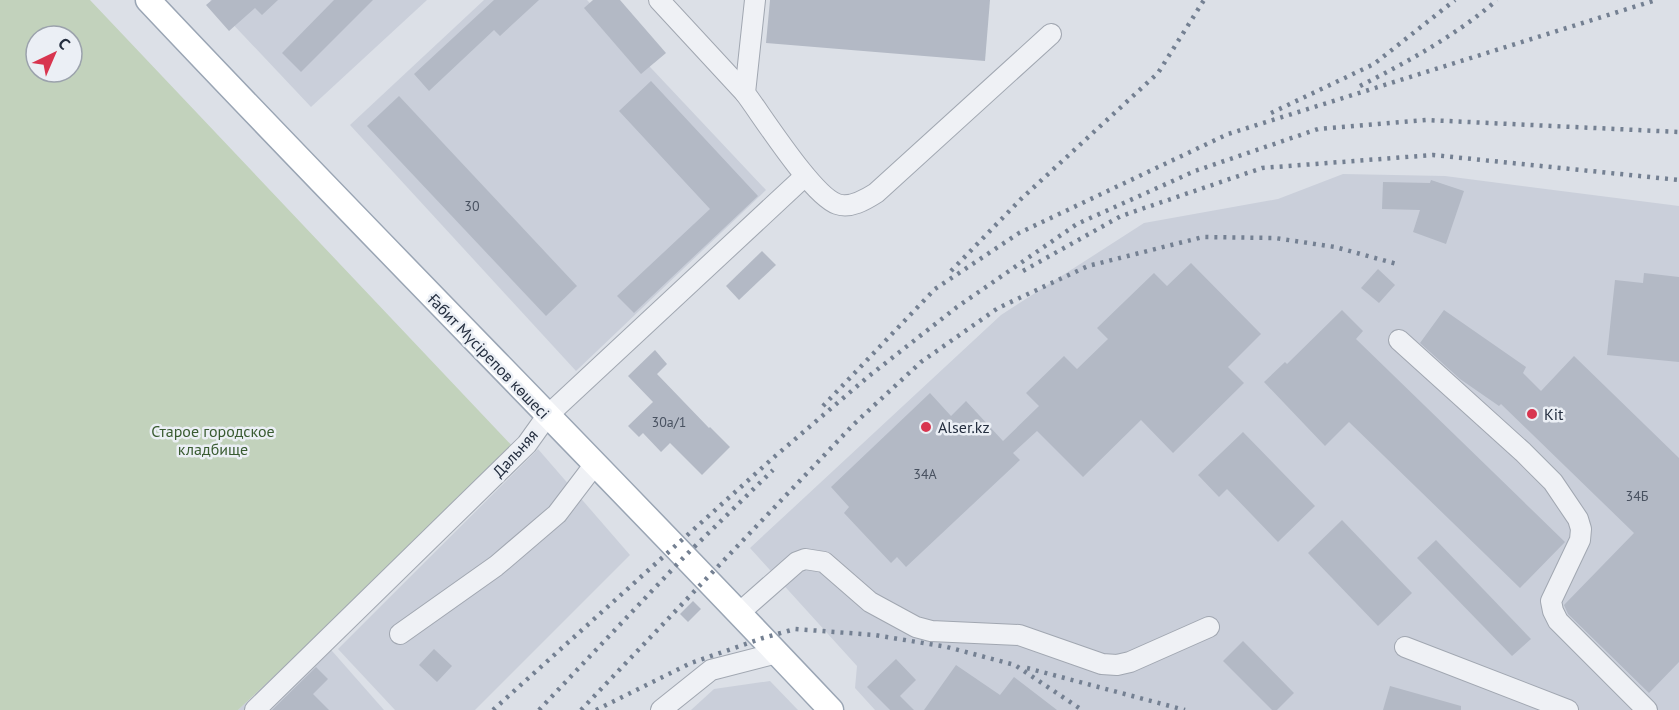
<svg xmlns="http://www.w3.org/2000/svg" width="1679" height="710" font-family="'PT Sans',sans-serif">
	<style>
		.built { fill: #cacfda }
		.green { fill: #c2d2bc; fill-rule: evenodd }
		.building { fill: #b3b9c5 }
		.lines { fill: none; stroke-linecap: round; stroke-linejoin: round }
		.minor-casing { stroke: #a1a7b1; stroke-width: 22 }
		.major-casing { stroke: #9aa5b4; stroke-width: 27 }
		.minor { stroke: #eff1f5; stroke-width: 20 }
		.major { stroke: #fff; stroke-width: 24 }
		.rail { stroke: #748092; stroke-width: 4.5; stroke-dasharray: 3 6; stroke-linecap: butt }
		.poi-dot { fill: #d8354f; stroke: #ebeff5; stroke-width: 2 }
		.labels { text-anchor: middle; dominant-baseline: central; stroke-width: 5; stroke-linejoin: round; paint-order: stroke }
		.number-label { font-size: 14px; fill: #485160 }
		.street-label { font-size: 16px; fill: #242e3f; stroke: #ebeff5 }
		.poi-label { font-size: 16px; fill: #242e3f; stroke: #ebeff5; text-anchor: start }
		.park-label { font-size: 16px; fill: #395b31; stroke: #ebeff5 }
	</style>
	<rect width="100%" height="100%" fill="#dce0e7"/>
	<g class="built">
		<polygon points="210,0 427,0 311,107"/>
		<polygon points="484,0 587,0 766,190 576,371 350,125"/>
		<polygon points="1343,174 1445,176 1679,206 1679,710 875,710 855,688 857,666 750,548 1001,315 1144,223 1278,199"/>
		<polygon points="538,449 630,555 475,710 395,710 338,649"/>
		<polygon points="318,635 384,710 238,710"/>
		<polygon points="770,681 798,710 691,710 714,689"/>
	</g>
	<path class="green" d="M0 0H90L516 450 238 710H0ZM36 36H72V72H36Z"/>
	<g class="building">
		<polygon points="212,0 278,0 262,15 255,8 229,31 206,5"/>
		<polygon points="334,0 373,0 301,72 282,53"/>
		<polygon points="494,0 539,0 500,36 494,30 429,91 414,74"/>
		<polygon points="593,0 620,0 666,53 641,74 584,8"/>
		<polygon points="770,0 990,0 985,61 766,43"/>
		<polygon points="651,81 758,196 634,313 617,296 710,209 619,111"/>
		<polygon points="399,96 577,286 546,316 367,126"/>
		<polygon points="1431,180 1464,191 1446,244 1413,232 1420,210 1382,209 1383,182 1430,183"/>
		<polygon points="762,251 776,265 739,300 726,286"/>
		<polygon points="1191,263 1261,334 1228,367 1244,383 1173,453 1141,420 1083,477 1037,431 1013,453 1020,460 906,567 897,557 891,563 844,513 849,507 831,487 930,393 951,416 966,401 1003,441 1039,406 1026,393 1064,356 1077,369 1108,339 1097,328 1154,273 1167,286"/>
		<polygon points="1378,269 1395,285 1379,303 1361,288"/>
		<polygon points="1644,273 1679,277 1679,362 1607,355 1615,280 1643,283"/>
		<polygon points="1342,310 1363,331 1356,339 1565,542 1520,588 1349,422 1325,446 1264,382 1285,362 1287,364"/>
		<polygon points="1444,310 1526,367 1523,373 1541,391 1574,356 1679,458 1679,662 1649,693 1568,614 1564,605 1634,533 1501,404 1499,406 1460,379 1420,343"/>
		<polygon points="655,350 667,364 657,374 709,428 710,427 730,447 702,475 670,443 661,452 643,433 639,437 628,426 653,402 628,376"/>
		<polygon points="1243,432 1315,506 1278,542 1227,489 1219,497 1198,475"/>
		<polygon points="1342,520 1412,593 1378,626 1308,553"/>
		<polygon points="1436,540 1531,639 1512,656 1417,558"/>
		<polygon points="693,601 701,609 688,622 680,614"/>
		<polygon points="1243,641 1294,693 1277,710 1272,710 1223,661"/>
		<polygon points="434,649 452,666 437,682 419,665"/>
		<polygon points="896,659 916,680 900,696 914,710 890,710 867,687"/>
		<polygon points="956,665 1000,695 1014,677 1057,710 924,710"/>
		<polygon points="316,667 328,679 313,694 329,710 272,710"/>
		<polygon points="1390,686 1461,706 1461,710 1383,710"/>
	</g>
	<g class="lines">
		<g class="minor-casing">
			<g id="minor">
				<polyline points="659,0 745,93"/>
				<path d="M755 0 745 93C763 117 812 195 837 204 850 209 865 200 876 193L1051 34"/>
				<polyline points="1399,340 1523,452 1553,482 1578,519 1581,529 1580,540 1551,601 1553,611 1558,621 1647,710"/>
				<polyline points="739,613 797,562 805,559 824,562 870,602 916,627 931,631 1019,635 1102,664 1117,665 1130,662 1209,627"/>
				<polyline points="400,634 496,566 557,514 595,464"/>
				<polyline points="1405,647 1568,710"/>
				<polyline points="255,710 527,444 547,416 805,176"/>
				<polyline points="661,710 711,670 777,653"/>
			</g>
		</g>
		<g class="major-casing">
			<path id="major" d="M148 0C373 239 606 471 831 710"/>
		</g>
		<use href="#minor" class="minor"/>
		<use href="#major" class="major"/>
		<g class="rail">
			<path d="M1360 86C1409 61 1455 36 1497 0"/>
			<polyline points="1271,113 1374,64 1455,0"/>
			<polyline points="951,271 1021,199 1158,73 1204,0"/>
			<polyline points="1023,271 1121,216 1262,168 1433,155 1679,180"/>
			<polyline points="823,406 935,289 1019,233 1228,134 1656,0"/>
			<polyline points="1027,668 1185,710"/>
			<polyline points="493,710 773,458 869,376 957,307 1077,224 1195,171 1318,129 1426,120 1679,132"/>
			<polyline points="539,710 685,556 773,470"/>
			<polyline points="581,710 854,424 921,362 998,308 1088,266 1203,237 1275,238 1335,247 1397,264"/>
			<polyline points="596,710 691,663 763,638 795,629 875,635 947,647 1015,665 1082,710"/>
		</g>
	</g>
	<g class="poi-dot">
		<circle cx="1532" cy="414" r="6"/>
		<circle cx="926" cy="427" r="6"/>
	</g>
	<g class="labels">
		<g class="number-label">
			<text x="472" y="206">30</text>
			<text x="669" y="422">30а/1</text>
			<text x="925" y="474">34А</text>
			<text x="1637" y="496">34Б</text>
		</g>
		<g class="street-label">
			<text transform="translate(489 356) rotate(46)">Ғабит Мүсірепов көшесі</text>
			<text transform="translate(515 453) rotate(-48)">Дальняя</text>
		</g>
		<g class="poi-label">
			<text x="1544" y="414">Kit</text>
			<text x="938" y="427">Alser.kz</text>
		</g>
		<g class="park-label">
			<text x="213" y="431">Старое городское<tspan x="213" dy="18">кладбище</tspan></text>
		</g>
	</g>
	<g transform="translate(54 54) rotate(44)"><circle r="28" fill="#ebeff5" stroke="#9ba2ac" stroke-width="1.5"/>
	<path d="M0-4.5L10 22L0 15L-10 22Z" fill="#d8354f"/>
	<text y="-9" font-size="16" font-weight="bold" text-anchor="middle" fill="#242e3f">С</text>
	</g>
</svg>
